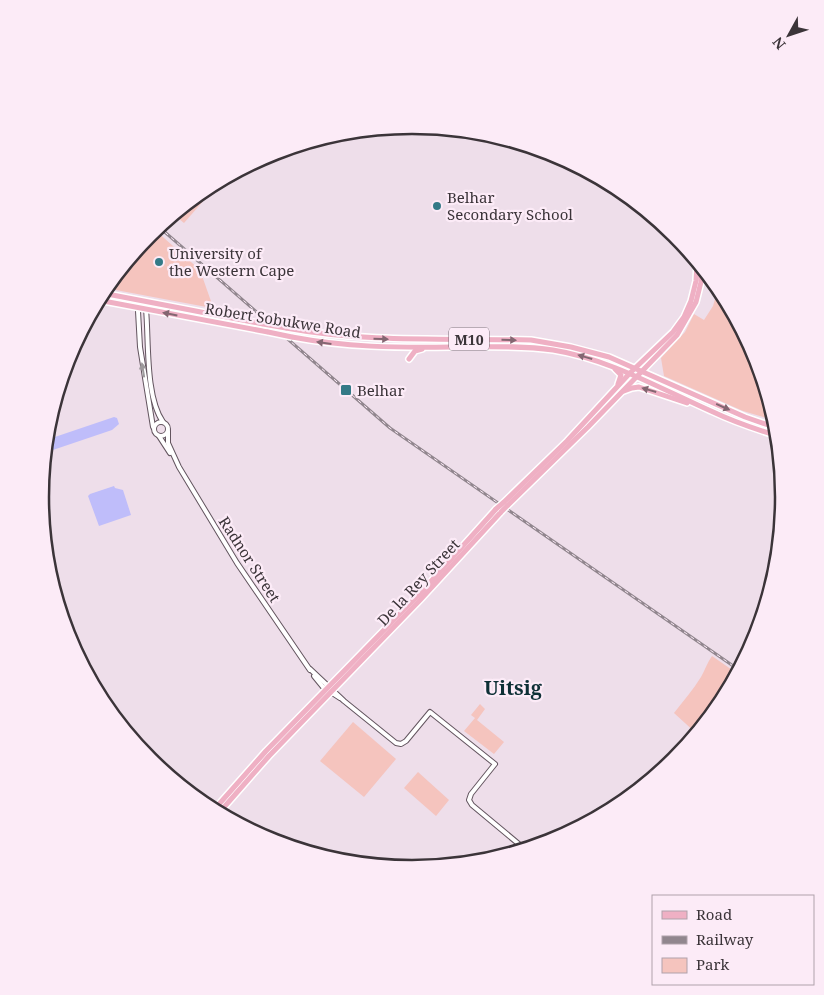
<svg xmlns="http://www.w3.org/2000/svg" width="824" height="995" font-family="'Noto Serif',serif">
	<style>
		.green { fill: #f5c4be }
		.water { fill: #bfbdfa }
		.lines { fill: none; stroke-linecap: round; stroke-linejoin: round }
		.minor-casing { stroke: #63555f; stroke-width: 6 }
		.major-casing { stroke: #fff; stroke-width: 8 }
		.minor { stroke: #fff; stroke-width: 4 }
		.major { stroke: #efb0c4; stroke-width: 5 }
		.rail-casing { stroke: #91868e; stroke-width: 3 }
		.rail { stroke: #fcebf7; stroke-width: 1; stroke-dasharray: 4; stroke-linecap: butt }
		.major-bridge-casing { stroke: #fff; stroke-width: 8; stroke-linecap: butt }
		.major-bridge { stroke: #efb0c4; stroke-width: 5 }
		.oneway { fill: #836671 }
		.oneway2 { fill: #9d9a9c }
		.poi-dot { fill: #347a87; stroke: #fcebf7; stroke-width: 2 }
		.labels { text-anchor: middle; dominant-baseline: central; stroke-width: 4.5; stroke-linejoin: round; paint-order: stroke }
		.shield { fill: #fcebf7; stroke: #756b72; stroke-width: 1 }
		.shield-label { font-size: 14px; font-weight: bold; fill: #3b3439 }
		.poi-label { font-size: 15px; fill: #3b3439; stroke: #fcebf7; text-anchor: start }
		.street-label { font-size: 15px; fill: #3b3439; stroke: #fcebf7 }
		.district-label { font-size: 20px; font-weight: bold; fill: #0e3036; stroke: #fcebf7 }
		.rim { fill: none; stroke: #3b3439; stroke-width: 2.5 }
	</style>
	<rect width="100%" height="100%" fill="#eedeea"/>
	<g class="green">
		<polygon points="207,187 212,191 184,223 173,214"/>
		<polygon points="155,230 200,270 213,307 212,308 105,288"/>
		<polygon points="707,274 721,291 756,355 776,421 743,411 664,376 661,358 685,332 694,314 704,320 713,306 717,292 705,283"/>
		<path d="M712 656 738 674 721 704 697 734 674 713C683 701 693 690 701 677 705 670 707 663 712 656Z"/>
		<polygon points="480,704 485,709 477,720 504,742 494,754 464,731 475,718 471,715"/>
		<polygon points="353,722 396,759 364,797 320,761"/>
		<polygon points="418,772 449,800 436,816 404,788"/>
	</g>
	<g class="water">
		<polygon points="114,417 117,418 119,424 112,430 44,453 46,440"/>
		<polygon points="114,486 115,488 123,490 131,515 99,526 88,496 90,494"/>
	</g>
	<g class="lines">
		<g class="minor-casing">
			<g id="minor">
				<polyline points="144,301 138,311 140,347 153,427"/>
				<path d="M146 309C149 340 145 396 163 422"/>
				<circle cx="161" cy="429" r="7"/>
				<polyline points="168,431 168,443 179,467 237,563 310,670"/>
				<polyline points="159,436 170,453"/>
				<polyline points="310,669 344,701 396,743 401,744 406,741 430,712 495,764 471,794 469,800 472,805 526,850"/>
				<polyline points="314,676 323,687 340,698"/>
			</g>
		</g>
		<g class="major-casing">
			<g id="major">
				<polyline points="102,293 263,324"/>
				<polyline points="98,300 268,332"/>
				<path d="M286 328C367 343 449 338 531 340L571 347 609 357 745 417 777 428"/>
				<path d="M292 337C345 347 397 348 451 347 484 347 519 345 553 350 609 359 659 388 711 411 732 421 755 429 778 436"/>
				<polyline points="409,359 415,351 422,349"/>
				<polyline points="615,369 621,375 618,384"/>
				<polyline points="624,391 632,388 639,387 687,403"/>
				<polyline points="503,503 567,441 630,373 673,332 684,317 691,301 696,281 697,262"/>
				<polyline points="507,506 588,427 677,335 696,302 701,282 700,265"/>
				<polyline points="213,811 266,751 426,587 496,509"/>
				<polyline points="218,814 269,756 420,600 501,512"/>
			</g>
		</g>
		<use href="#minor" class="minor"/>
		<use href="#major" class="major"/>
		<g class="rail-casing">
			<polyline id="rail" points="159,227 390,428 739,670"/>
		</g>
		<use href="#rail" class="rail"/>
		<g class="major-bridge-casing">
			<g id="major-bridge">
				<polyline points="263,324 286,328"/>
				<polyline points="268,332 292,337"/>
				<polyline points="496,509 503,503"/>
				<polyline points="501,512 507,506"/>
			</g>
		</g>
		<use href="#major-bridge" class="major-bridge"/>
	</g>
	<defs><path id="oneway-solid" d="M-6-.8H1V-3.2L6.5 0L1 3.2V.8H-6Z" transform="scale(1.25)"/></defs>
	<g class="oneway">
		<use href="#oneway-solid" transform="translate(170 314) rotate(-169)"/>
		<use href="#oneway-solid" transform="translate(381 339) rotate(2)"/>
		<use href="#oneway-solid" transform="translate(509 340) rotate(1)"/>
		<use href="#oneway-solid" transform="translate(324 343) rotate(-172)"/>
		<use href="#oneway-solid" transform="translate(585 357) rotate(-164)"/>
		<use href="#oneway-solid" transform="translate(649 390) rotate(-164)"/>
		<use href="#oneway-solid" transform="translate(723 407) rotate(24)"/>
	</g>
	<use class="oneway2" href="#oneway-solid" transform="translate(143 370) rotate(-99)"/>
	<g class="poi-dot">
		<circle cx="437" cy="206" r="5"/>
		<circle cx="159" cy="262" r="5"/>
		<rect x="340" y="384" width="12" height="12" rx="2.5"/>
	</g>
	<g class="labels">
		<rect class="shield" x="449" y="327.5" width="40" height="23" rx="4"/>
		<g class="shield-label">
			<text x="469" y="339">M10</text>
		</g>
		<g class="poi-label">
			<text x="447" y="197">Belhar<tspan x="447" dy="17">Secondary School</tspan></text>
			<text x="169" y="253">University of<tspan x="169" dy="17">the Western Cape</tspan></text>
			<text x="357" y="390">Belhar</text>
		</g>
		<g class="street-label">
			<text transform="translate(283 320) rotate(9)">Robert Sobukwe Road</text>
			<text transform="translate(250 559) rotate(57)">Radnor Street</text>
			<text transform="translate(418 582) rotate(-47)">De la Rey Street</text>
		</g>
		<g class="district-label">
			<text x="513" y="687">Uitsig</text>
		</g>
	</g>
	<path d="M0 0H824V995H0ZM49 497a363 363 0 1 1 726 0a363 363 0 1 1-726 0Z" fill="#fcebf7" fill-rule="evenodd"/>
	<path class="rim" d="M49 497a363 363 0 1 1 726 0a363 363 0 1 1-726 0Z"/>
	<rect x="652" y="895" width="162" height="90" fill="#fcebf7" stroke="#afa2ab"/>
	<rect x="662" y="911" width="25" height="8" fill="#efb0c4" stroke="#afa2ab"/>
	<text x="696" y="920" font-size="15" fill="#3b3439">Road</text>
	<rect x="662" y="936" width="25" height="8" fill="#91868e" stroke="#afa2ab"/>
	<text x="696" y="945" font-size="15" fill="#3b3439">Railway</text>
	<rect x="662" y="958" width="25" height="15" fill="#f5c4be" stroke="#afa2ab"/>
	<text x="696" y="970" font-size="15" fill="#3b3439">Park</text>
	<g transform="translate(789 35) rotate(230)" stroke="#fcebf7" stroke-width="4" paint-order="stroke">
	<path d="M0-4L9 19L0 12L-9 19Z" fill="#3b3439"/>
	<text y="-8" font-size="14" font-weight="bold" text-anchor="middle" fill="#3b3439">N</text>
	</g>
</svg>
